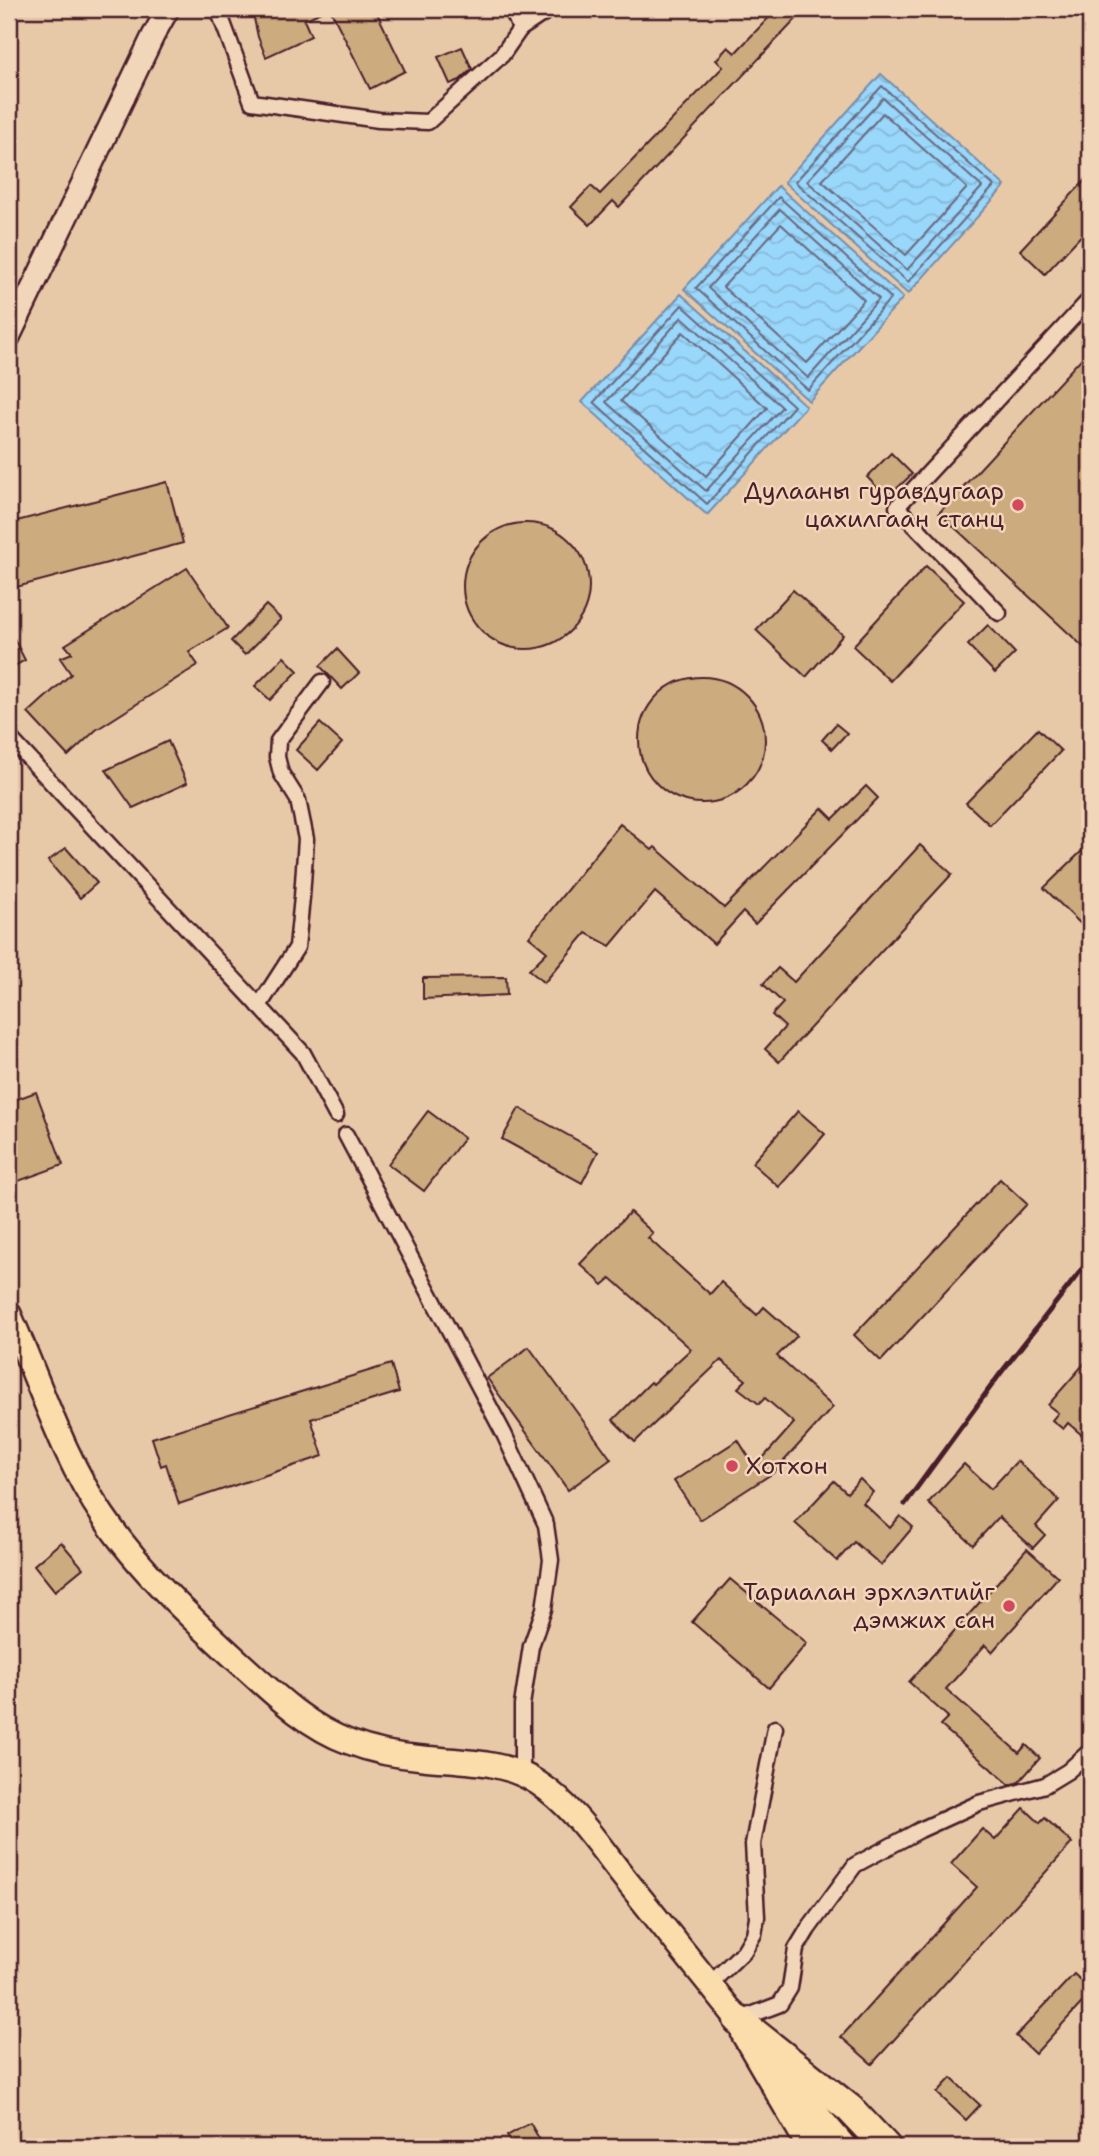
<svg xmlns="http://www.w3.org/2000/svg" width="1099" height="2156" font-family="'Shantell Sans',sans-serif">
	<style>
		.built { fill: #e7c9a8 }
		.water { fill: url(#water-waves); stroke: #798da8; stroke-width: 2 }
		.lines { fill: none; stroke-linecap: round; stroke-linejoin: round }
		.shore { stroke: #6a697e; stroke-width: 2 }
		.building { fill: #ccab7f; stroke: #4a1f2b; stroke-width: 2 }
		.street-casing { stroke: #4a1f2b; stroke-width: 19 }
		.secondary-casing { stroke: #4a1f2b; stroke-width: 26 }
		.primary-casing { stroke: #4a1f2b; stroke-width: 28 }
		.highway-casing { stroke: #4a1f2b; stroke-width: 33 }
		.street { stroke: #f2d6b9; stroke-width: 14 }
		.secondary { stroke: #f2d6b9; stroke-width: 21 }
		.primary { stroke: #fbddab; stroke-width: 23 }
		.highway { stroke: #fbddab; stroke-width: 28 }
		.rail { stroke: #4a1f2b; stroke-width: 5 }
		.poi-dot { fill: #d1495b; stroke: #f2d6b9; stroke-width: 2.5 }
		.labels { text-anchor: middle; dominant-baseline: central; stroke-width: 5; stroke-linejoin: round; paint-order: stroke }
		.poi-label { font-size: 24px; fill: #4a1f2b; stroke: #f2d6b9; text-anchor: end }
	</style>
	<defs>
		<pattern id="water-waves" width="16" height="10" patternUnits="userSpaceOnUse" patternTransform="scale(1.75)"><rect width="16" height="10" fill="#99d7fb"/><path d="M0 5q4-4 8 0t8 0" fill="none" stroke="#85b8d7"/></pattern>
	</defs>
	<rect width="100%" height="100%" fill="#f2d6b9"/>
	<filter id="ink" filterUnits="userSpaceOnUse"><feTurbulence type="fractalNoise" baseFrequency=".0143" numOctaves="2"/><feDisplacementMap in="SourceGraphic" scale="14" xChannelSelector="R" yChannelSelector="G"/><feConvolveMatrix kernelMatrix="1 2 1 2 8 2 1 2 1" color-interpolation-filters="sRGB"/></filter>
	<g filter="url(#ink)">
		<rect class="built" x="9" y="9" width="1081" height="2138"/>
		<g class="water">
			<polygon points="881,74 1005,186 908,294 784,182"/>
			<polygon points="778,186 903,298 809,401 684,289"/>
			<polygon points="681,294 806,406 707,515 582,402"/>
		</g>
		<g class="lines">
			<g class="shore">
				<polygon points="882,86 994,186 908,282 795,182"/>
				<polygon points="883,98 982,187 907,270 807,181"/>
				<polygon points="883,113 967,188 906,255 822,181"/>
				<polygon points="779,197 891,298 808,390 696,288"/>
				<polygon points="780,209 879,299 808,378 708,288"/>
				<polygon points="781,224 864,300 807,363 723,287"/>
				<polygon points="682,305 794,406 707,504 594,402"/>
				<polygon points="682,317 782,407 706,491 606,402"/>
				<polygon points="683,332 767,408 706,476 621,401"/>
			</g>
		</g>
		<g class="building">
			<polygon points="252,9 327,9 304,20 311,36 266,57 258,37"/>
			<polygon points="330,9 375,9 405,71 370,89"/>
			<polygon points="777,9 791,9 799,16 619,207 613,201 590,225 571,207 591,186 600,194 723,67 716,60 728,47 735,53"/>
			<polygon points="462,47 472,69 460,80 450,84 438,57"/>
			<polygon points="1090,175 1090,226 1045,274 1020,250"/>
			<polygon points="1090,349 1090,653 939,513"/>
			<polygon points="891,453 912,474 887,498 867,477"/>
			<polygon points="167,482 183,543 9,589 9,523"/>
			<circle cx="526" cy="586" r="63"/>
			<polygon points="926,566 964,601 890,681 853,646"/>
			<polygon points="187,568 228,628 189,652 198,665 96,730 68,756 28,713 71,674 60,658 72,653 65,645"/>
			<polygon points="793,590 843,635 806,677 756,630"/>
			<polygon points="266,605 281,619 245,655 231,641"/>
			<polygon points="988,625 1015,653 995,673 968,645"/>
			<polygon points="9,629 25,660 9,669"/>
			<polygon points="337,649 359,673 342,689 320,666"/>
			<polygon points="284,657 298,671 270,700 255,686"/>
			<circle cx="702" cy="740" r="63"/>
			<polygon points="320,723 342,743 318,770 296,750"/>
			<polygon points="836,724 847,733 832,749 822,740"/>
			<polygon points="1038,729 1061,751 990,825 966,803"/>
			<polygon points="168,741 187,783 133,808 106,770"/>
			<polygon points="866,786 878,798 755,924 743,912 714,944 655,892 610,946 586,933 544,983 529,970 547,952 529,937 620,824 652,850 655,847 724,908 822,808 833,819"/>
			<polygon points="1090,843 1090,933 1044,888"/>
			<polygon points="920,845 952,874 779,1062 765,1049 785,1027 772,1015 783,1003 763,984 778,968 794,982"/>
			<polygon points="66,848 97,883 80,898 48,861"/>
			<polygon points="506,977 507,995 423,999 423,978"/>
			<polygon points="36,1092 63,1165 13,1183 9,1171 9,1102"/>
			<polygon points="519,1108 598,1152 582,1183 502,1139"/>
			<polygon points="428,1111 464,1138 424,1191 388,1164"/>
			<polygon points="798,1111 825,1134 779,1187 752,1163"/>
			<polygon points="1000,1179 1027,1204 881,1361 854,1335"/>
			<polygon points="630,1212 653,1233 648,1238 710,1294 721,1282 757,1315 764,1307 797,1336 777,1356 833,1407 773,1473 700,1520 674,1481 738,1440 755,1467 794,1423 765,1398 759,1404 738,1388 746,1380 721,1360 635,1442 613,1420 651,1382 653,1384 691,1349 611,1278 603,1285 580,1264"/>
			<polygon points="529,1347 611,1459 568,1490 487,1378"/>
			<polygon points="1090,1357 1090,1442 1068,1423 1063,1429 1052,1420 1058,1413 1048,1405"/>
			<polygon points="391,1364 399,1392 311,1419 323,1456 179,1504 166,1464 161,1466 152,1438"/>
			<polygon points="1017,1461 1059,1500 1036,1526 1045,1535 1033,1548 999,1517 973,1545 928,1503 964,1464 991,1489"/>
			<polygon points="860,1479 873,1492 863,1503 890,1528 900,1516 913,1527 881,1565 854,1542 837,1561 795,1523 834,1481 847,1493"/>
			<polygon points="61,1542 83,1568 55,1591 34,1565"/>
			<polygon points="1027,1549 1058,1577 992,1652 985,1645 946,1689 1019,1753 1026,1745 1040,1758 1019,1782 1010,1785 940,1725 948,1717 909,1682"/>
			<polygon points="730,1579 807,1643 769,1688 692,1622"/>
			<polygon points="1024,1808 1040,1823 1045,1818 1072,1843 872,2064 841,2037 977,1887 951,1864 982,1829 995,1840"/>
			<polygon points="1074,1974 1090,1989 1090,1994 1035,2054 1016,2036"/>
			<polygon points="951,2078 980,2105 966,2120 937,2093"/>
			<polygon points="530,2123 544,2147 513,2147 507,2136"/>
		</g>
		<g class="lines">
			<g class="street-casing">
				<g id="street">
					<polyline points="218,9 252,102 379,120 428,122 502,55 520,29"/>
					<polyline points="512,9 520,29 550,9"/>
					<polyline points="999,613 897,507 1090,299"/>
					<polyline points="9,737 303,1053 336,1115"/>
					<polyline points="259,1006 297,947 302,897 306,839 298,800 281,773 277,757 278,741 322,682"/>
					<polyline points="346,1135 504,1434 546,1525 551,1560 544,1609 531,1646 522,1705 522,1773"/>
					<polyline points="710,1984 744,1951 754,1934 757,1917 753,1844 775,1728"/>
					<polyline points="738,2020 780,2004 790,1988 796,1949 808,1929 855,1865 920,1830 979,1803 1045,1785 1068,1771 1090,1751"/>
				</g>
			</g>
			<g class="secondary-casing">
				<polyline id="secondary" points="9,337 153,36 168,9"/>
			</g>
			<g class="primary-casing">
				<g id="primary">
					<path d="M9 1314C39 1380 62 1456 103 1516 140 1571 191 1618 240 1663 273 1693 306 1726 349 1742 372 1751 398 1756 423 1758 462 1762 504 1760 538 1783 572 1805 597 1843 622 1875 664 1927 706 1980 748 2032"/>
					<polyline points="774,2064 845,2147"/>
				</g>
			</g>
			<g class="highway-casing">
				<g id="highway">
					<polyline points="738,2020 850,2109 886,2147"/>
					<polyline points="746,2034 812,2147"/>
				</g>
			</g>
			<use href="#street" class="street"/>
			<use href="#secondary" class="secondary"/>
			<use href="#primary" class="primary"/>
			<use href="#highway" class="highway"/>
			<polyline class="rail" points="905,1504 1000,1374 1090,1259"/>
		</g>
	</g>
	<g class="poi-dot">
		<circle cx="1018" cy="505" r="7"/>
		<circle cx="732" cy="1466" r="7"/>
		<circle cx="1009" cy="1606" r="7"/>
	</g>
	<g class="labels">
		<g class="poi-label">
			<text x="1004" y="491">Дулааны гуравдугаар<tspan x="1004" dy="28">цахилгаан станц</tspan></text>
			<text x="746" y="1466" text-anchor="start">Хотхон</text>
			<text x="995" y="1592">Тариалан эрхлэлтийг<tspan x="995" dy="28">дэмжих сан</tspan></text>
		</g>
	</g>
	<rect width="1099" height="2156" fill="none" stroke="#f2d6b9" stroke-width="35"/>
	<rect x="18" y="18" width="1064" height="2121" fill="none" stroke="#4a1f2b" stroke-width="2.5" filter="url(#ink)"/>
</svg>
